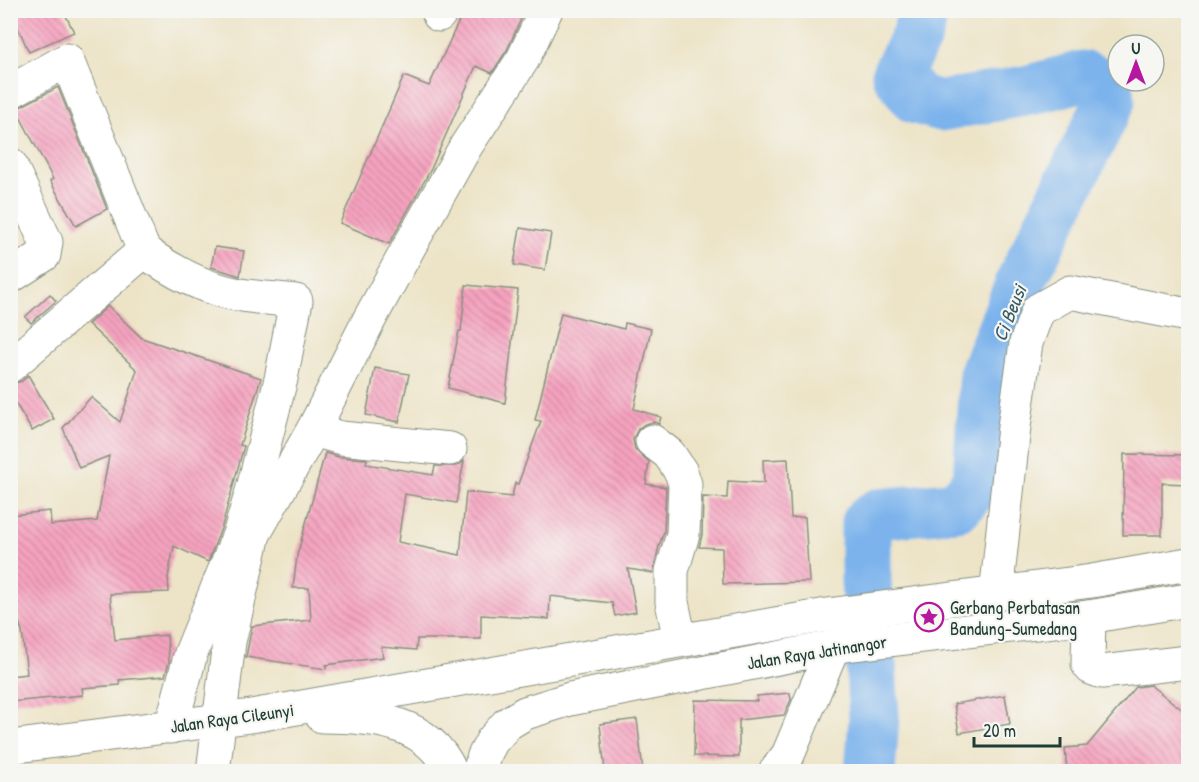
<svg xmlns="http://www.w3.org/2000/svg" width="1199" height="782" font-family="'Patrick Hand',sans-serif">
	<style>
		.lines { fill: none; stroke-linecap: round; stroke-linejoin: round }
		.river { stroke: #7cb3ec; stroke-width: 51 }
		.building { fill: url(#building-back-hatch) }
		.minor-casing { stroke: #86907e; stroke-width: 35 }
		.highway-casing { stroke: #86907e; stroke-width: 35 }
		.minor { stroke: #fff; stroke-width: 33 }
		.highway { stroke: #fff; stroke-width: 33 }
		.labels { text-anchor: middle; dominant-baseline: central; stroke-width: 4.5; stroke-linejoin: round; paint-order: stroke }
		.poi-label { font-size: 18px; fill: #1f3d34; stroke: #f6f6f2; text-anchor: start }
		.street-label { font-size: 18px; fill: #1f3d34; stroke: #f6f6f2 }
		.water-label { font-size: 20px; font-style: italic; fill: #365a62; stroke: #f6f6f2 }
	</style>
	<defs>
		<pattern id="building-back-hatch" width="6" height="6" patternUnits="userSpaceOnUse" patternTransform="scale(1.5)"><rect width="6" height="6" fill="#f7a3c0"/><path d="M-1 5l2 2M0 0l6 6M5-1l2 2" fill="none" stroke="#c7869d"/></pattern>
	</defs>
	<rect width="100%" height="100%" fill="#f6f6f2"/>
	<filter id="ink" filterUnits="userSpaceOnUse"><feTurbulence type="fractalNoise" baseFrequency=".0167" numOctaves="2"/><feDisplacementMap in="SourceGraphic" scale="12" xChannelSelector="R" yChannelSelector="G"/><feConvolveMatrix kernelMatrix="1 2 1 2 8 2 1 2 1" color-interpolation-filters="sRGB"/></filter>
	<filter id="wash" filterUnits="userSpaceOnUse"><feTurbulence type="fractalNoise" baseFrequency=".008" numOctaves="4" result="noise"/><feDisplacementMap in="SourceGraphic" scale="24" xChannelSelector="R" yChannelSelector="G"/><feGaussianBlur stdDeviation="1.35" result="paint"/><feColorMatrix in="noise" values="0 0 0 0 0 0 0 0 0 0 0 0 0 0 0 0 0 1.4 0 .05"/><feComposite in="paint" operator="in"/></filter>
	<g filter="url(#wash)">
		<rect width="100%" height="100%" fill="#ede4c8"/>
		<g class="lines">
			<polyline class="river" points="870,772 874,718 866,580 866,523 878,514 957,506 978,483 984,375 1023,277 1110,101 1108,85 1083,76 1030,90 941,106 916,99 897,74 917,35 924,10"/>
		</g>
		<g id="blocks">
			<g class="building">
				<polygon points="10,10 63,10 74,32 29,52"/>
				<polygon points="464,10 525,10 507,50 492,73 476,66 431,169 389,244 340,223 404,76 429,86"/>
				<polygon points="58,87 107,209 76,226 50,181 53,179 16,109"/>
				<polygon points="520,228 551,233 545,270 514,265"/>
				<polygon points="215,247 244,251 240,276 211,267"/>
				<polygon points="466,285 518,290 505,403 448,388 459,331 461,331"/>
				<polygon points="50,294 56,301 31,323 25,317"/>
				<polygon points="108,306 142,338 261,378 240,445 244,446 222,526 208,562 174,546 168,577 169,592 110,594 115,640 167,635 169,662 165,676 119,680 120,685 82,688 83,695 10,702 10,676 27,674 22,632 10,589 10,515 50,511 51,525 97,521 109,456 79,468 63,428 91,397 120,422 137,370 88,324"/>
				<polygon points="561,313 624,329 625,323 651,329 634,409 661,417 659,424 654,422 645,424 638,429 633,439 635,449 649,462 646,484 666,487 664,531 659,546 653,573 628,569 636,612 615,616 612,603 550,596 549,619 481,615 481,639 417,639 416,650 381,647 383,657 326,665 326,669 246,657 252,626 311,620 309,588 293,588 297,556 325,453 339,457 367,459 366,464 433,475 435,466 457,466 464,461 456,503 405,494 398,542 460,555 466,492 512,497 515,483 518,484 541,421 535,420"/>
				<polygon points="375,368 409,374 399,422 366,415"/>
				<polygon points="28,375 54,419 32,431 10,394 10,384 22,381"/>
				<polygon points="1124,454 1188,455 1188,484 1162,483 1162,535 1123,535"/>
				<polygon points="788,459 791,518 805,517 809,582 723,584 722,548 699,547 702,535 703,497 727,498 728,481 764,483 763,460"/>
				<polygon points="1150,685 1188,714 1188,741 1185,743 1188,755 1188,771 1067,771 1065,748 1087,746 1136,687"/>
				<polygon points="790,693 791,700 784,715 739,720 739,757 694,756 695,700 757,701 757,696"/>
				<polygon points="1005,695 1010,724 959,733 954,704"/>
				<polygon points="637,719 643,771 605,771 600,724"/>
			</g>
		</g>
	</g>
	<g filter="url(#ink)">
		<use href="#blocks" fill-opacity="0" stroke="#86907e" stroke-width="1.5"/>
		<g class="lines">
			<g class="minor-casing">
				<g id="minor">
					<polyline points="439,15 442,10"/>
					<path d="M10 92 67 60 144 251C170 270 199 286 231 293 252 298 275 298 296 301L281 379 253 488 240 532 191 653 171 727"/>
					<polyline points="10,164 46,242 44,255 10,277"/>
					<polyline points="10,366 144,251"/>
					<polyline points="313,430 369,320 409,247 466,146 523,59 546,10"/>
					<polyline points="652,441 669,454 681,472 685,484 683,534 672,571 672,602 680,640"/>
					<polyline points="996,595 1014,427 1026,343 1038,310 1070,292 1188,315"/>
					<polyline points="1089,617 1088,664 1091,668 1102,672 1188,662"/>
					<polyline points="213,772 229,642 254,534 313,430 341,438 450,449"/>
					<polyline points="775,772 788,755 833,647"/>
				</g>
			</g>
			<g class="highway-casing">
				<g id="highway">
					<path d="M322 716C371 716 428 720 451 772"/>
					<polyline points="10,747 251,716 827,615 1092,581 1188,564"/>
					<polyline points="479,772 484,756 492,741 507,724 525,713 570,699 844,645 1089,617 1188,600"/>
				</g>
			</g>
			<use href="#minor" class="minor"/>
			<use href="#highway" class="highway"/>
		</g>
	</g>
	<defs>
		<g id="sight-ring" transform="scale(1.5)"><circle r="9.5" fill="#f6f6f2" stroke="#b5179e" stroke-width="1.5"/><path d="M0-6L1.8-2.2L6-1.7L2.9 1.2L3.7 5.4L0 3.3L-3.7 5.4L-2.9 1.2L-6-1.7L-1.8-2.2Z" fill="#b5179e"/></g>
	</defs>
	<g fill-rule="evenodd">
		<use href="#sight-ring" x="929" y="617"/>
	</g>
	<g class="labels">
		<g class="poi-label">
			<text x="950" y="607">Gerbang Perbatasan<tspan x="950" dy="21">Bandung-Sumedang</tspan></text>
		</g>
		<g class="street-label">
			<text transform="translate(817 652) rotate(-9)">Jalan Raya Jatinangor</text>
			<text transform="translate(232 718) rotate(-8)">Jalan Raya Cileunyi</text>
		</g>
		<g class="water-label">
			<text transform="translate(1009 313) rotate(-68)">Ci Beusi</text>
		</g>
	</g>
	<rect width="1199" height="782" fill="none" stroke="#f6f6f2" stroke-width="36"/>
	<g transform="translate(1136 63)"><circle r="28" fill="#f6f6f2" stroke="#a0aca6" stroke-width="1.5"/>
	<path d="M0-4.5L10 22L0 15L-10 22Z" fill="#b5179e"/>
	<text y="-9" font-size="16" font-weight="bold" text-anchor="middle" fill="#1f3d34">U</text>
	</g>
	<path d="M974 737v9h86v-9" fill="none" stroke="#1f3d34" stroke-width="3"/>
	<text x="983" y="737" font-size="18" fill="#1f3d34" stroke="#f6f6f2" stroke-width="4.5" paint-order="stroke">20 m</text>
</svg>
